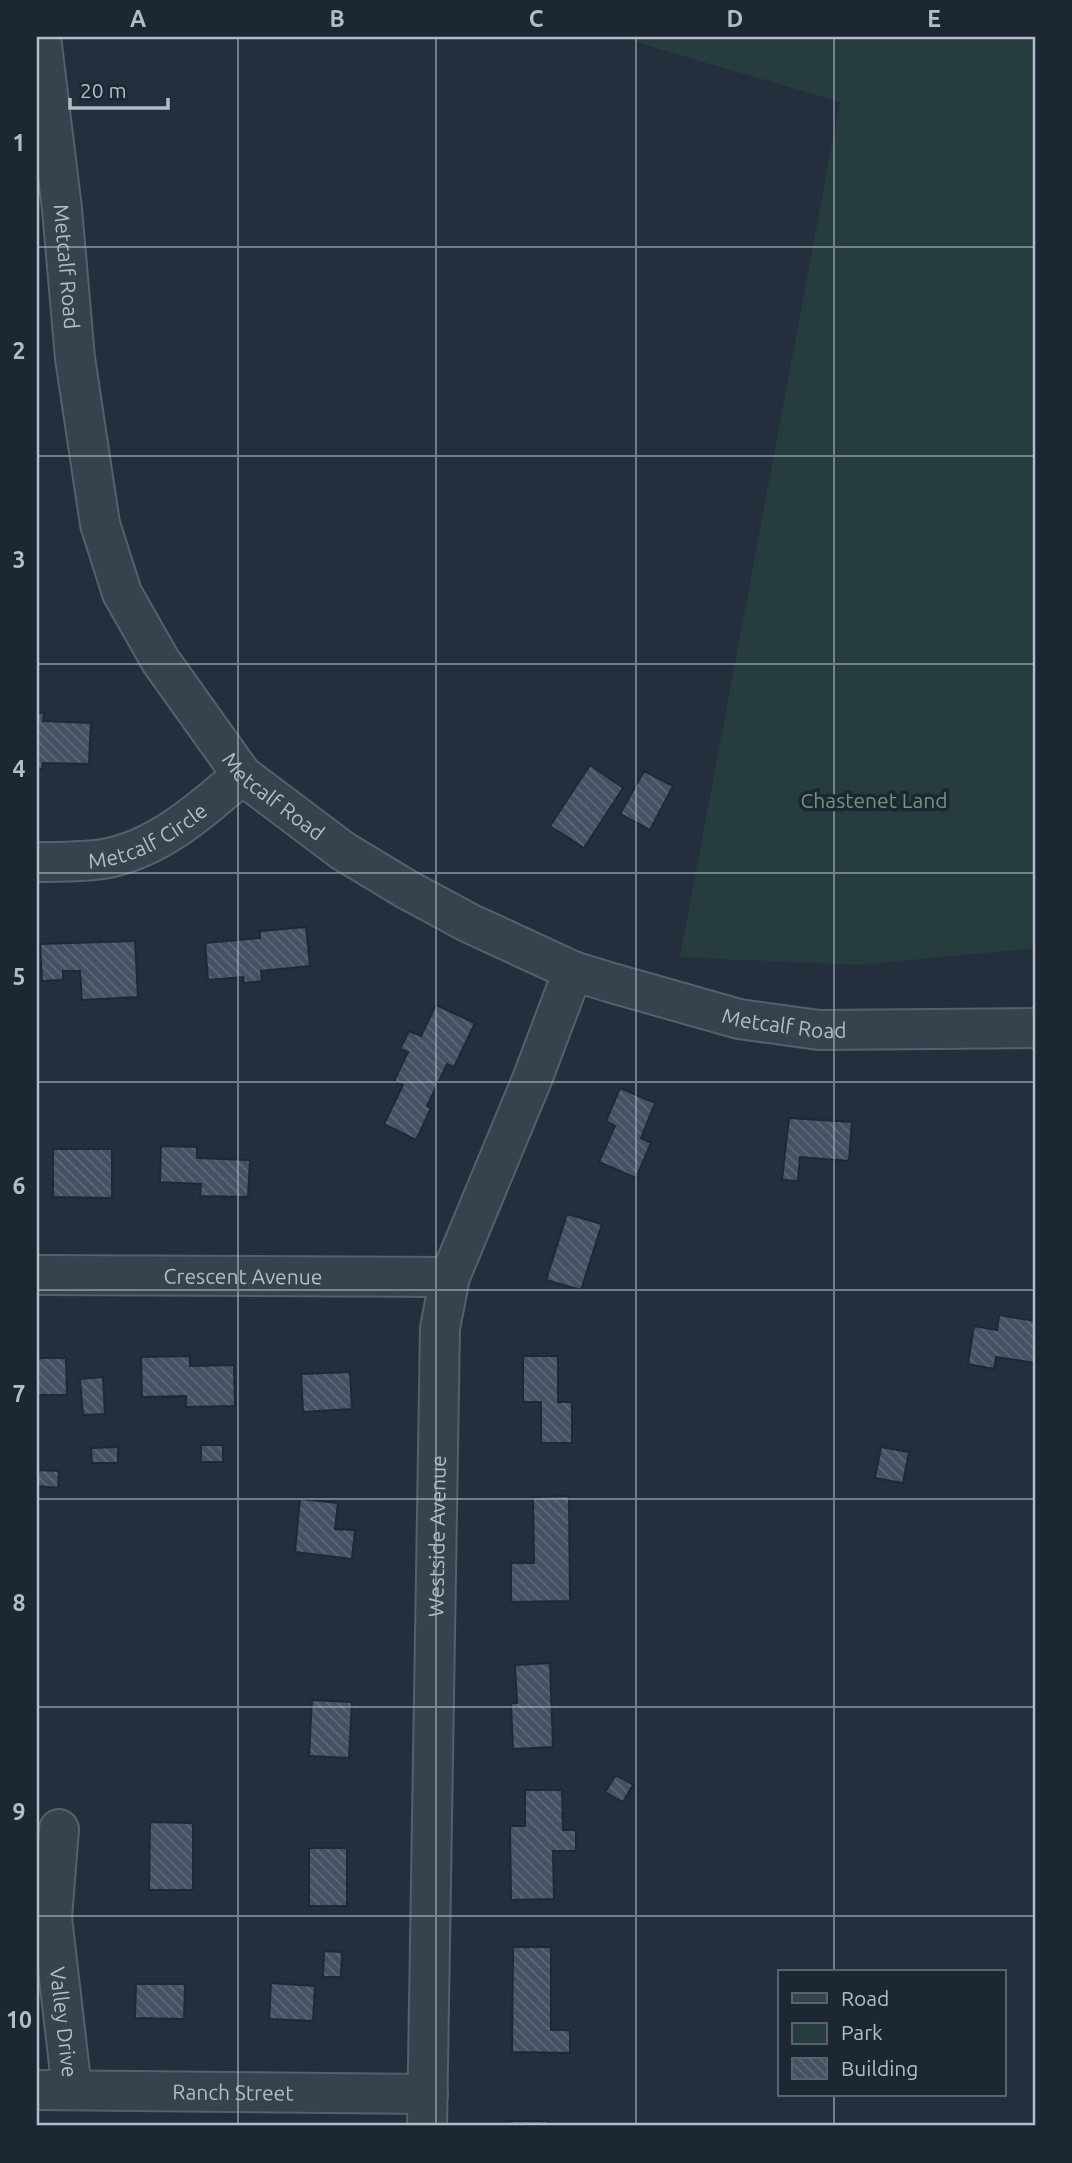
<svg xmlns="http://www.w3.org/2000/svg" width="1072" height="2163" font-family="Ubuntu,sans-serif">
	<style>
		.park { fill: #263c3f }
		.building { fill: url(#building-back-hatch); stroke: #1f2835; stroke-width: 2 }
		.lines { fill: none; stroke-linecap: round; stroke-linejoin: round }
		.minor-casing { stroke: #565f6c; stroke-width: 42 }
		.minor { stroke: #38414e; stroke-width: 38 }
		.grid { fill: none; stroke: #b4bcc9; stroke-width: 2; stroke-opacity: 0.55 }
		.labels { text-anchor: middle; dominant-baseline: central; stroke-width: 7; stroke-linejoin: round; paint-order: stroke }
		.street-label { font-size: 21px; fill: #b4bcc9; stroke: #1d2633 }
		.park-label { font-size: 21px; fill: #6b9a76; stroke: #1d2633 }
		.neatline { fill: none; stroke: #b4bcc9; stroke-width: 2.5 }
		.grid-label { font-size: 23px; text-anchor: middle; font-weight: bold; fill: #b4bcc9 }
	</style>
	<defs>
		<pattern id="building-back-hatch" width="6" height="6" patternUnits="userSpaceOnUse" patternTransform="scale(1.75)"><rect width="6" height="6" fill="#455162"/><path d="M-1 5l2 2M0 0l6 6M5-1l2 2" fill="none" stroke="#5d6877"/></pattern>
	</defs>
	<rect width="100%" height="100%" fill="#242f3e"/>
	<polygon class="park" points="619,37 1035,37 1035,948 858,965 680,957 840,102"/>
	<g class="building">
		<polygon points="37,713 44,713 43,721 91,723 89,764 43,763 42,769 37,769"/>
		<polygon points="590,765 623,788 584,848 550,826"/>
		<polygon points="644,771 673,786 650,830 620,814"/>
		<polygon points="306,927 310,966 261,971 262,981 244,983 243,977 208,980 205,943 260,938 260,931"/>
		<polygon points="135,941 138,997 82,1000 80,971 63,971 63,980 42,981 40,944"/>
		<polygon points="436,1005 475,1023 454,1067 447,1064 427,1106 431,1108 416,1140 384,1124 403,1085 394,1081 408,1052 400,1049 409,1031 421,1036"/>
		<polygon points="620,1088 655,1103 641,1138 651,1143 636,1178 599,1162 615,1126 606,1121"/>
		<polygon points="789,1118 852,1122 849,1161 800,1157 798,1181 782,1180"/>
		<polygon points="161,1146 197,1147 197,1158 250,1160 248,1197 200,1196 201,1184 160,1182"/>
		<polygon points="53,1149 112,1149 112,1198 53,1197"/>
		<polygon points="567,1214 602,1224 581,1290 546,1280"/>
		<polygon points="999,1315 1035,1321 1035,1363 996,1357 994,1369 968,1364 974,1326 997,1330"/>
		<polygon points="190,1356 190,1366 234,1365 235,1406 186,1407 186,1396 142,1397 141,1357"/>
		<polygon points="523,1356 558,1356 558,1402 572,1402 572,1443 541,1443 541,1402 523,1402"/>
		<polygon points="37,1358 66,1358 67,1395 37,1395"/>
		<polygon points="350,1372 352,1409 303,1412 301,1374"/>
		<polygon points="103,1377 105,1414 83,1415 80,1379"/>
		<rect x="201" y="1445" width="22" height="17"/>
		<polygon points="118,1447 118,1463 92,1463 91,1448"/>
		<polygon points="881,1447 909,1452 903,1483 875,1478"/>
		<polygon points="37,1470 59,1471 58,1488 37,1486"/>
		<polygon points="569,1496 570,1601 511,1602 511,1563 534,1563 533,1497"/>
		<polygon points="300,1499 338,1503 335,1529 355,1530 352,1559 295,1552"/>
		<polygon points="550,1663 553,1747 513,1749 511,1703 517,1703 515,1665"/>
		<polygon points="312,1700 352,1702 349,1758 309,1756"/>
		<polygon points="616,1775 633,1785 623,1802 605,1792"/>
		<polygon points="525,1790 562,1790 563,1830 576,1830 576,1851 553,1851 554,1899 511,1900 510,1826 525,1826"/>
		<polygon points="150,1822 193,1823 193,1890 149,1890"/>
		<rect x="309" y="1848" width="38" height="58"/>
		<polygon points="513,1947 551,1947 551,2030 570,2030 570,2053 512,2052"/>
		<polygon points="324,1951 342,1952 341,1977 323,1977"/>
		<polygon points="271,1983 315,1986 313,2021 269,2019"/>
		<polygon points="136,1984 185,1984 184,2019 135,2018"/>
		<rect x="510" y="2121" width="38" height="5"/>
	</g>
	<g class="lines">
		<g class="minor-casing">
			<g id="minor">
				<path id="s1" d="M41 37 62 209 75 358 100 524 122 593 160 660 242 775 343 851 406 889 469 923 573 971 612 983 739 1019 819 1030 1035 1028"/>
				<path id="s2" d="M37 862C58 862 81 862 103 859 157 850 202 810 242 775"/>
				<path id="s3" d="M37 1275 450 1277"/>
				<path id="s4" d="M59 1829 52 1918 72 2090"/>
				<path id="s5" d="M37 2090 428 2094"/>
				<path id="s6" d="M427 2126 440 1328 450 1277 533 1077 573 971"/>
			</g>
		</g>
		<use href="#minor" class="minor"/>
	</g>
	<path class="grid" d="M238 37V2126M436 37V2126M636 37V2126M834 37V1972M37 247H1035M37 456H1035M37 664H1035M37 873H1035M37 1082H1035M37 1290H1035M37 1499H1035M37 1707H1035M37 1916H1035M834 2095V2126"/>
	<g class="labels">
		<g class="street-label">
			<text stroke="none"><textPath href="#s1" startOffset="231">Metcalf Road</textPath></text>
			<text stroke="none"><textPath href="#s1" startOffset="819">Metcalf Road</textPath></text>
			<text stroke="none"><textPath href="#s2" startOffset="116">Metcalf Circle</textPath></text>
			<text stroke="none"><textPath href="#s1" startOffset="1386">Metcalf Road</textPath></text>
			<text stroke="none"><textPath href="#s3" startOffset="206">Crescent Avenue</textPath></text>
			<text stroke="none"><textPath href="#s6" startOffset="590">Westside Avenue</textPath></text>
			<text stroke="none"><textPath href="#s4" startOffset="194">Valley Drive</textPath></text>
			<text stroke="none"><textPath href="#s5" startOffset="196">Ranch Street</textPath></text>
		</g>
		<g class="park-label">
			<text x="874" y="800">Chastenet Land</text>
		</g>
	</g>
	<rect width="1072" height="2163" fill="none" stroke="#1d2633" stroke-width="77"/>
	<rect x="778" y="1970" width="228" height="126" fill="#1d2633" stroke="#59626f" stroke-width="2"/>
	<rect x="792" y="1993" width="35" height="10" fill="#38414e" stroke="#59626f" stroke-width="2"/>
	<text x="841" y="2006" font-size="21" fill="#b4bcc9">Road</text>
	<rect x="792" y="2023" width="35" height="21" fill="#263c3f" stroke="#59626f" stroke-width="2"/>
	<text x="841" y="2040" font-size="21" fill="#b4bcc9">Park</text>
	<rect x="792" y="2058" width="35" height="21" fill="url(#building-back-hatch)" stroke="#59626f" stroke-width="2"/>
	<text x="841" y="2076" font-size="21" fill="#b4bcc9">Building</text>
	<path d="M70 98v10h98v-10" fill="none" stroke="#b4bcc9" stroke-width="3.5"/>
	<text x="80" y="98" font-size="21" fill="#b4bcc9" stroke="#1d2633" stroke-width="5" paint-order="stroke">20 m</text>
	<rect x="38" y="38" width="996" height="2086" class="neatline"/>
	<g class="grid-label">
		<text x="138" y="27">A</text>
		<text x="337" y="27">B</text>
		<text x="536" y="27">C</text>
		<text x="735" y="27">D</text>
		<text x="934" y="27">E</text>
		<text x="19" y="151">1</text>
		<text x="19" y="359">2</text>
		<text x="19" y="568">3</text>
		<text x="19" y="777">4</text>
		<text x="19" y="985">5</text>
		<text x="19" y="1194">6</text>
		<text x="19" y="1402">7</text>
		<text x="19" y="1611">8</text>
		<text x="19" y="1820">9</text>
		<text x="19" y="2028">10</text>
	</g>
</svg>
